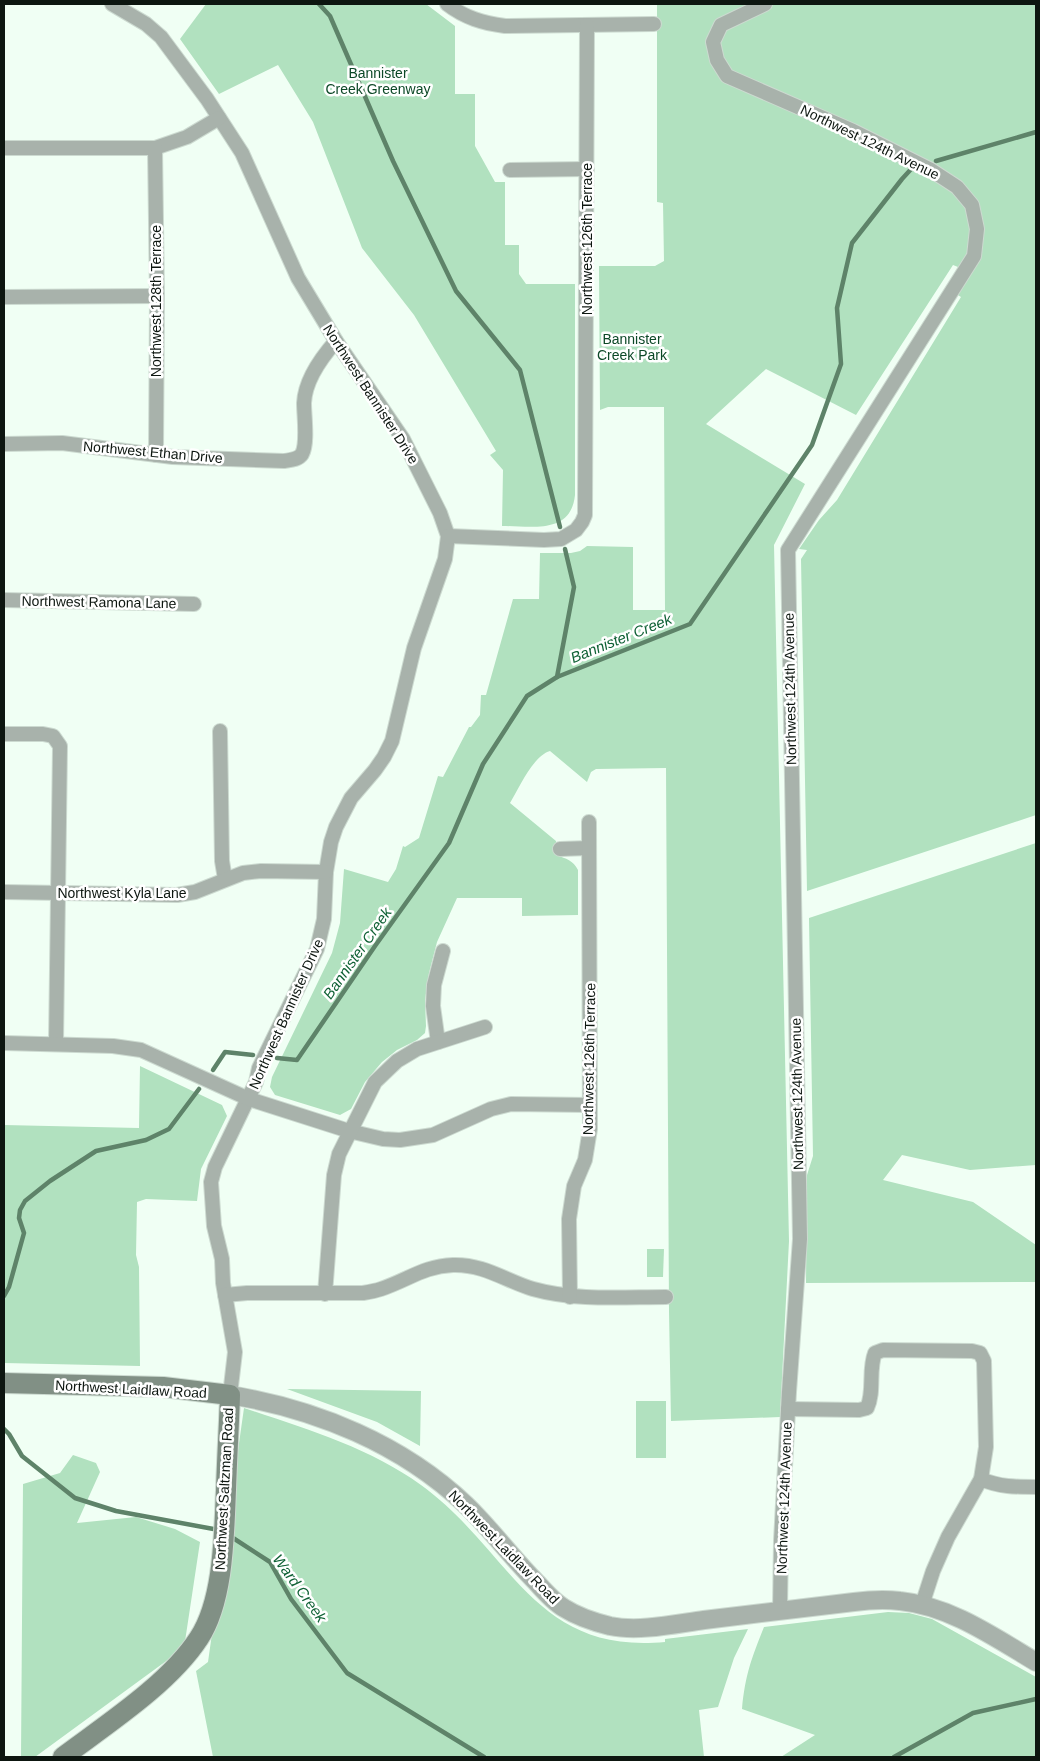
<svg xmlns="http://www.w3.org/2000/svg" width="1040" height="1761" font-family="Helvetica,sans-serif">
	<style>
		.green { fill: #b1e1bf }
		.lines { fill: none; stroke-linecap: round; stroke-linejoin: round }
		.stream { stroke: #5e8369; stroke-width: 4.5 }
		.minor-casing { stroke: #ccdad0; stroke-width: 16 }
		.tertiary-casing { stroke: #ccdad0; stroke-width: 20 }
		.secondary-casing { stroke: #ccdad0; stroke-width: 22 }
		.minor { stroke: #a8b2ab; stroke-width: 14 }
		.tertiary { stroke: #a8b2ab; stroke-width: 18 }
		.secondary { stroke: #819085; stroke-width: 20 }
		.labels { text-anchor: middle; dominant-baseline: central; stroke-width: 5; stroke-linejoin: round; paint-order: stroke }
		.park-label { font-size: 14px; fill: #0c4827; stroke: #fff }
		.street-label { font-size: 14px; fill: #0d1610; stroke: #fff }
		.water-label { font-size: 15px; font-style: italic; fill: #0f6135; stroke: #fff }
	</style>
	<rect width="100%" height="100%" fill="#f0fff4"/>
	<g class="green">
		<path d="M206 4H426L455 26V94H475V146L495 182H505V245H519V274L526 284H575V495C571 535 531 526 502 526L503 470 490 455 496 451 414 315 362 248 313 122 278 65 219 94 180 39Z"/>
		<path d="M657 4H1036V815L807 891 801 559 807 550 799 549 819 520 837 500 961 297 950 290 963 269 953 265 856 415 766 369 706 424 805 484 774 545 789 1241 780 1417 671 1421 669 1311 666 768 596 769 591 772 587 782 550 751C533 756 519 788 510 803L556 841 557 855C566 859 573 860 578 870V915L522 916V898H457L437 942 429 973 425 1000 426 1026 425 1033 417 1040 397 1050 382 1062 365 1082 351 1109 340 1115 275 1095 270 1087 272 1077 332 953 340 923 344 869 388 882 396 869 403 846 405 847 419 838 438 776 443 777 469 727H471L480 715 481 695H486L513 599H539L540 553H571L580 551 587 546 633 547V610H665L664 407H608L600 410 599 266H655L664 261 663 203 657 202Z"/>
		<polygon points="1036,843 1036,1165 970,1170 902,1155 883,1180 973,1202 1036,1245 1036,1398 1035,1282 806,1283 807,1175 813,1156 809,918"/>
		<polygon points="140,1066 222,1105 227,1116 201,1169 197,1201 146,1199 137,1202 136,1255 139,1267 140,1366 4,1363 4,1125 139,1128"/>
		<polygon points="647,1249 664,1249 663,1277 647,1277"/>
		<polygon points="287,1389 421,1391 420,1446 377,1422"/>
		<rect x="636" y="1401" width="30" height="57"/>
		<path d="M244 1408C306 1429 368 1447 421 1485 511 1550 533 1655 665 1642V1639L748 1629 734 1658 718 1707 699 1710 704 1757H213L196 1671 208 1662Z"/>
		<polygon points="73,1455 96,1463 100,1472 77,1523 136,1517 175,1529 200,1542 184,1648 35,1757 21,1757 23,1484 60,1473"/>
		<path d="M888 1612 909 1613 932 1619 1036 1677V1757H781L815 1735 742 1709C745 1675 752 1657 764 1627Z"/>
	</g>
	<g class="lines">
		<g class="stream">
			<polyline points="319,4 330,16 393,161 456,291 520,370 560,527"/>
			<polyline points="936,161 1036,132"/>
			<polyline points="557,677 574,587 565,549"/>
			<polyline points="277,1058 297,1060 375,946 449,843 483,764 527,696 557,677 690,624 812,445 841,364 837,308 852,243 902,179 913,167"/>
			<polyline points="213,1070 225,1052 253,1055"/>
			<polyline points="4,1296 9,1287 24,1233 19,1218 20,1210 25,1201 50,1181 96,1151 146,1140 169,1129 199,1089"/>
			<polyline points="4,1429 9,1434 22,1456 75,1498 116,1511 219,1530"/>
			<polyline points="230,1536 270,1562 291,1599 347,1673 484,1757"/>
			<polyline points="894,1757 973,1713 1036,1699"/>
		</g>
		<g class="minor-casing">
			<g id="minor">
				<polyline points="112,4 146,24 161,37 207,99 242,153 298,278 336,341 403,439 440,513 448,536 445,559 414,648 392,741 384,757 375,770 351,798 336,827 331,842 326,872 324,919 317,949 259,1068 256,1082 215,1167 211,1182 214,1226 222,1259 223,1283 235,1352 230,1395"/>
				<path d="M447 4C465 18 483 23 505 26L654 24"/>
				<polyline points="765,4 721,25 713,42 717,60 727,76 853,131 931,170 957,187 972,205 977,229 974,256 788,550 800,1239 789,1392 781,1541 780,1611"/>
				<polyline points="4,148 155,148 187,137 219,118"/>
				<polyline points="155,148 157,296 156,455"/>
				<polyline points="510,170 587,169"/>
				<polyline points="4,297 157,296"/>
				<path d="M4 444 62 443 173 457 284 461C290 460 298 460 302 454 308 443 304 416 304 403 305 380 321 358 336 341"/>
				<polyline points="448,536 544,540 561,539 576,530 582,522 585,515 587,25"/>
				<polyline points="4,600 194,604"/>
				<polyline points="220,731 222,861 225,879"/>
				<polyline points="4,734 43,734 53,736 60,746 56,1044"/>
				<polyline points="560,849 589,848"/>
				<polyline points="4,892 177,895 195,892 243,873 261,871 326,872"/>
				<polyline points="438,1042 433,1006 434,985 443,951"/>
				<polyline points="4,1043 113,1046 141,1050 249,1099 349,1131 383,1139 400,1140 433,1135 491,1109 511,1104 590,1105"/>
				<polyline points="325,1294 334,1175 339,1154 375,1082 397,1061 417,1049 485,1027"/>
				<path d="M225 1295 247 1293H363C369 1292 375 1291 381 1289 408 1280 424 1266 453 1265 484 1264 506 1281 533 1289 576 1301 622 1297 666 1297"/>
				<polyline points="570,1297 569,1219 574,1186 585,1160 590,1129 589,822"/>
				<path d="M788 1409 859 1410 867 1408C875 1391 868 1370 875 1353L883 1350 972 1351 980 1353 984 1361 986 1447 981 1479 948 1537 933 1571 922 1605"/>
				<path d="M981 1479C999 1487 1016 1487 1036 1487"/>
			</g>
		</g>
		<g class="tertiary-casing">
			<path id="tertiary" d="M230 1395C316 1409 402 1444 466 1505 491 1529 512 1558 537 1583 545 1592 554 1602 564 1608 578 1617 594 1622 610 1626 639 1632 675 1624 704 1620 754 1614 804 1608 854 1602 869 1600 884 1599 900 1601 950 1606 994 1637 1036 1662"/>
		</g>
		<g class="secondary-casing">
			<path id="secondary" d="M4 1383 163 1387 230 1395C229 1426 227 1458 226 1490 224 1534 224 1600 199 1638 169 1684 107 1724 63 1757"/>
		</g>
		<use href="#minor" class="minor"/>
		<use href="#tertiary" class="tertiary"/>
		<use href="#secondary" class="secondary"/>
	</g>
	<g class="labels">
		<g class="park-label">
			<text x="378" y="73">Bannister<tspan x="378" dy="16">Creek Greenway</tspan></text>
			<text x="632" y="339">Bannister<tspan x="632" dy="16">Creek Park</tspan></text>
		</g>
		<g class="street-label">
			<text transform="translate(870 142) rotate(26)">Northwest 124th Avenue</text>
			<text transform="translate(587 239) rotate(-90)">Northwest 126th Terrace</text>
			<text transform="translate(156 301) rotate(-90)">Northwest 128th Terrace</text>
			<text transform="translate(371 394) rotate(57)">Northwest Bannister Drive</text>
			<text transform="translate(153 452) rotate(5)">Northwest Ethan Drive</text>
			<text transform="translate(99 602) rotate(1)">Northwest Ramona Lane</text>
			<text transform="translate(790 689) rotate(-91)">Northwest 124th Avenue</text>
			<text x="122" y="893">Northwest Kyla Lane</text>
			<text transform="translate(286 1014) rotate(-66)">Northwest Bannister Drive</text>
			<text transform="translate(589 1059) rotate(-89)">Northwest 126th Terrace</text>
			<text transform="translate(797 1094) rotate(-91)">Northwest 124th Avenue</text>
			<text transform="translate(131 1389) rotate(3)">Northwest Laidlaw Road</text>
			<text transform="translate(224 1489) rotate(-87)">Northwest Saltzman Road</text>
			<text transform="translate(784 1498) rotate(-88)">Northwest 124th Avenue</text>
			<text transform="translate(504 1547) rotate(46)">Northwest Laidlaw Road</text>
		</g>
		<g class="water-label">
			<text transform="translate(621 638) rotate(-22)">Bannister Creek</text>
			<text transform="translate(357 953) rotate(-55)">Bannister Creek</text>
			<text transform="translate(300 1588) rotate(54)">Ward Creek</text>
		</g>
	</g>
	<rect width="1040" height="1761" fill="none" stroke="#0d1610" stroke-width="10"/>
</svg>
